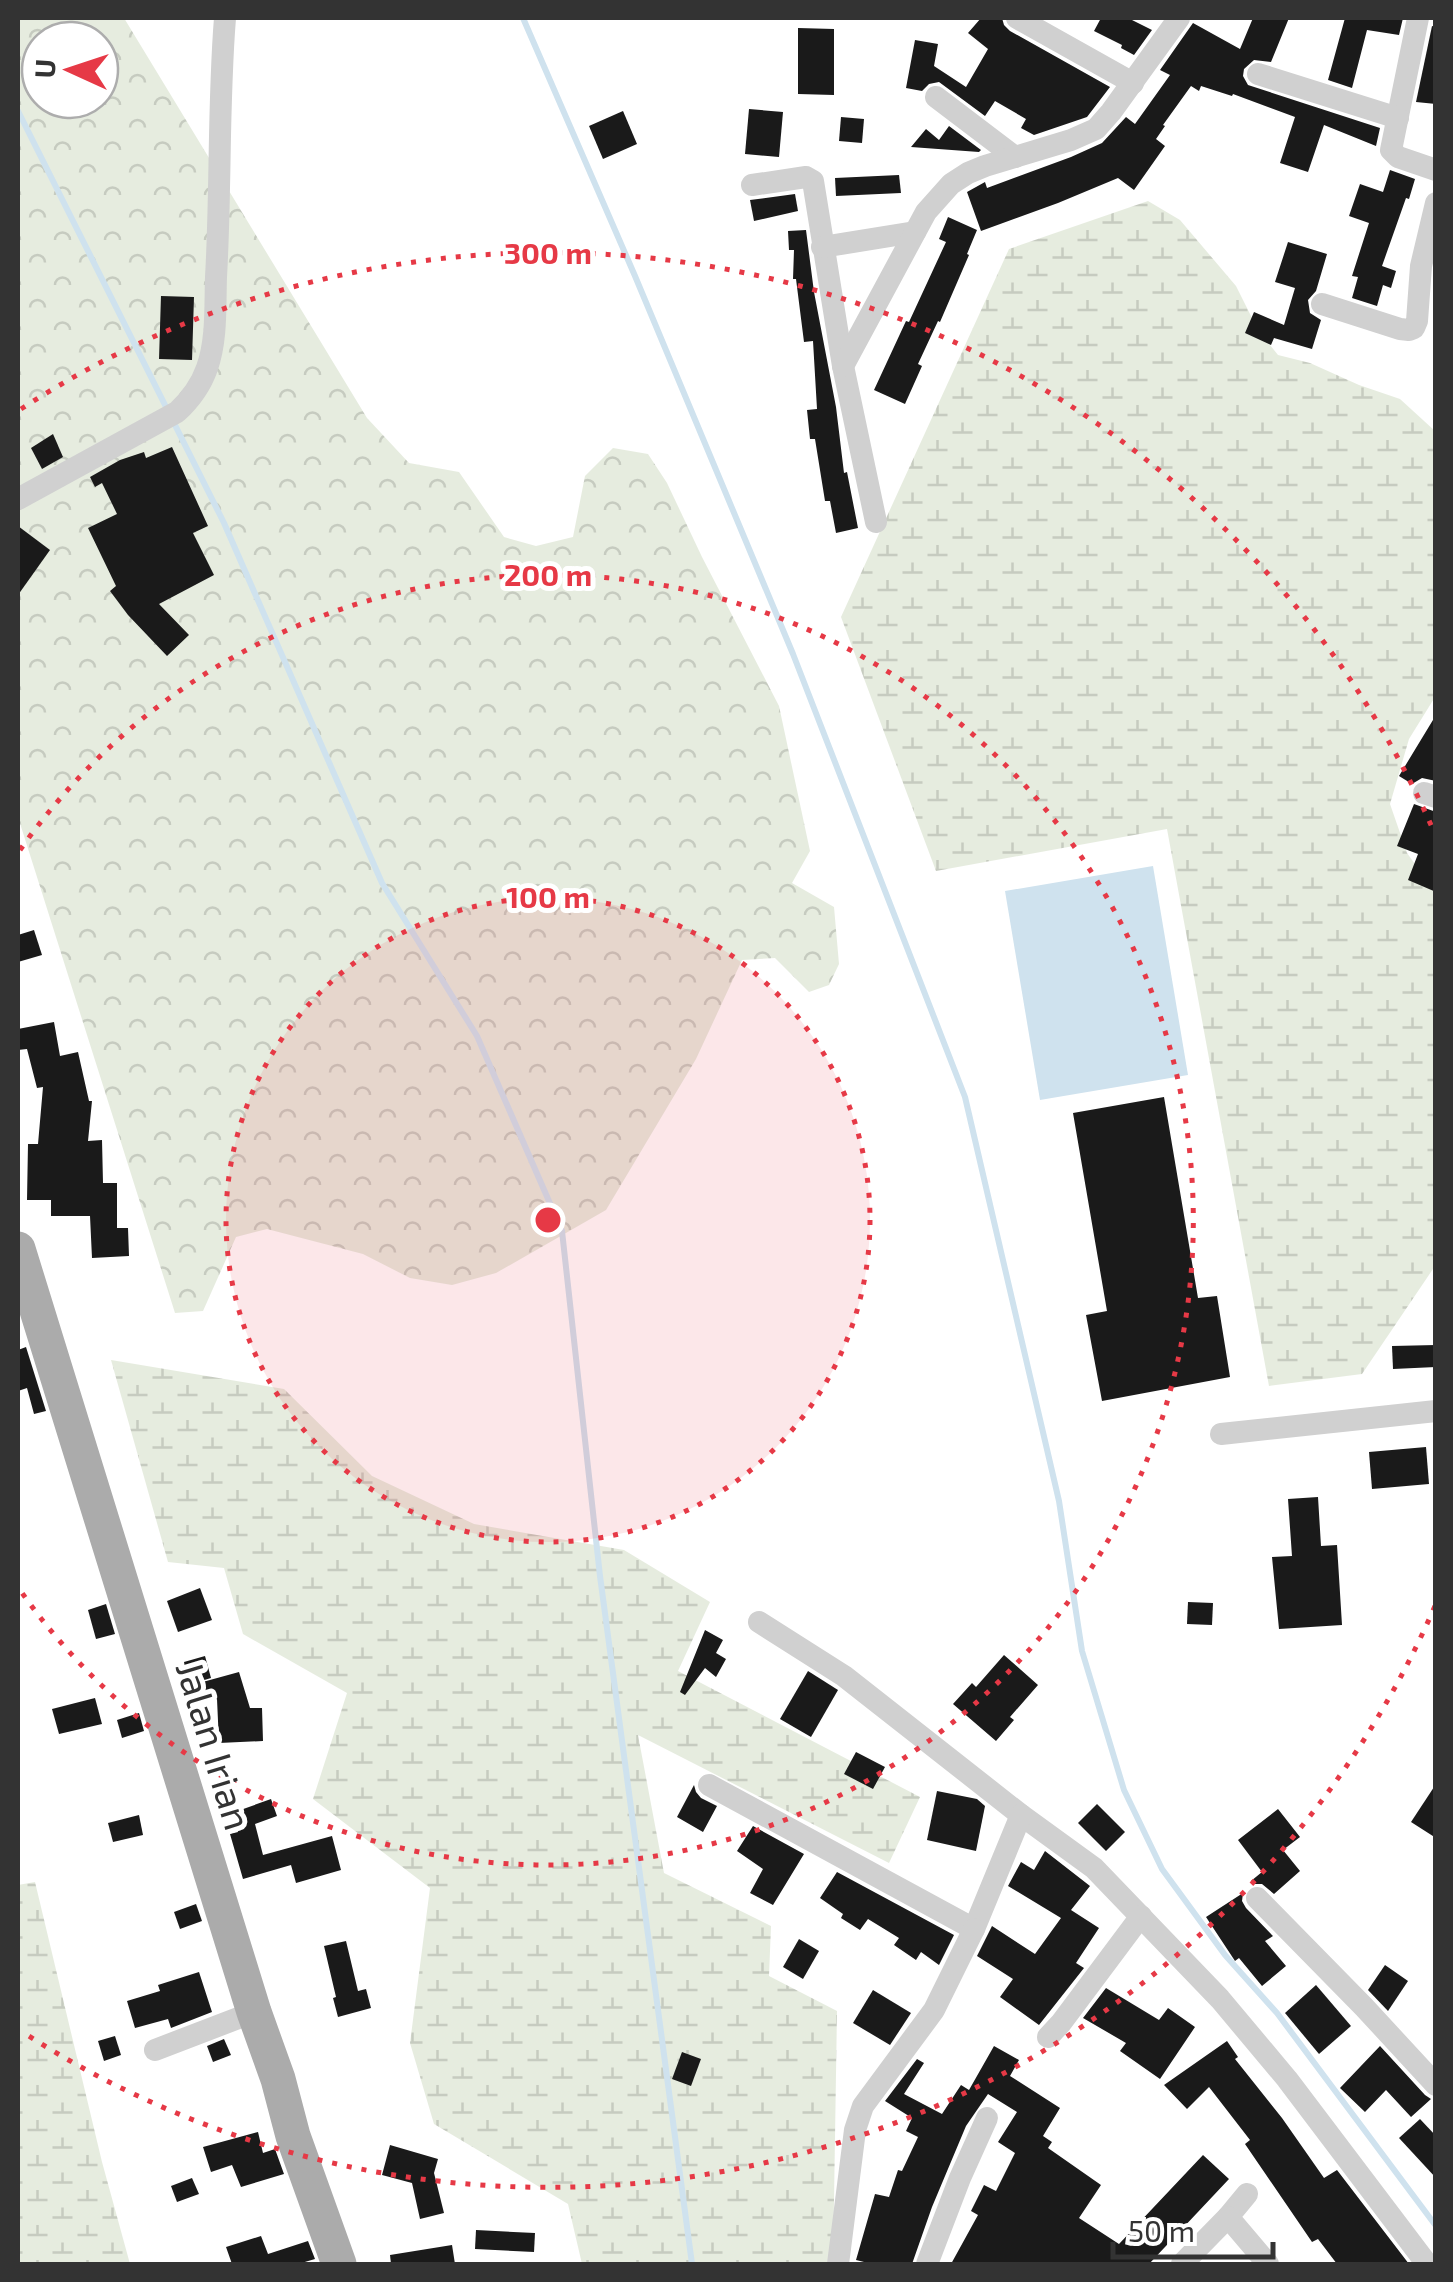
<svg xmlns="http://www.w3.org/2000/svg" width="1453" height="2282" font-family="'Exo 2',sans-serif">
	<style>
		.forest { fill: url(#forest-crowns); fill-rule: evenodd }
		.wetland { fill: url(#wetland-marsh) }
		.water { fill: #cfe2ee }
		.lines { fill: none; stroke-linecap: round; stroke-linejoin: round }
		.stream { stroke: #cfe2ee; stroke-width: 6 }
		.building { fill: #1a1a1a }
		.street { stroke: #d0d0d0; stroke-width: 22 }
		.primary { stroke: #ababab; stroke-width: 35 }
		.ring { fill: none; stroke: #e63946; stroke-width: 5; stroke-dasharray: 5 10 }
		.labels { text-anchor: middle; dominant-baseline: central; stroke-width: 10; stroke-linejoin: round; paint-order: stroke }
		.street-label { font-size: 38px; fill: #333; stroke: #fff }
		.centre { fill: #e63946; stroke: #fff; stroke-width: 5 }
		.ring-label { font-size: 30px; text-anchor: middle; font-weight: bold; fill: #e63946; stroke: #fff; stroke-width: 10; stroke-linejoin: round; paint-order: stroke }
	</style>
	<defs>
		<pattern id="forest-crowns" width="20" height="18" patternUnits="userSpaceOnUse" patternTransform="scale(2.5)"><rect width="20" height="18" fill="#e6ecdf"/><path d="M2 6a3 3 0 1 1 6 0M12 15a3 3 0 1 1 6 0" fill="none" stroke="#c6cbc0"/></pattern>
		<pattern id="wetland-marsh" width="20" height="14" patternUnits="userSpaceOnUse" patternTransform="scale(2.5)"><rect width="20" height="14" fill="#e6ecdf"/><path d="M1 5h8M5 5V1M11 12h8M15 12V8" fill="none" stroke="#c6cbc0"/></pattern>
	</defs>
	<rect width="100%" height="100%" fill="#fff"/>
	<path class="forest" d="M18 18H124L367 418 409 463 459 472 504 537 536 546 573 537 585 476 613 448 648 454 667 483 702 557 779 706 810 851 792 883 834 907 839 964 829 985 809 992 775 958 742 960 696 1059 606 1210 496 1273 452 1285 410 1278 363 1254 267 1229 236 1237 203 1311 175 1313 18 817ZM40 40H100V100H40Z"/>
	<g class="wetland">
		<polygon points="1148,201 1180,220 1236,286 1258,330 1278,355 1310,363 1359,385 1400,399 1435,431 1435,697 1409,739 1390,804 1407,853 1435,892 1435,1266 1362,1374 1269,1386 1167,829 936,871 841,617 1009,249"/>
		<polygon points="111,1360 284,1389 372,1476 474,1524 624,1550 710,1602 678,1671 920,1797 889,1863 638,1735 664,1873 771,1926 769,1976 837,2011 833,2264 582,2264 568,2204 434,2124 410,2043 430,1888 313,1799 347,1693 243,1634 224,1568 168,1562"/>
		<polygon points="35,1882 102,2162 130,2264 18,2264 18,1885"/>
	</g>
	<polygon class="water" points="1153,866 1188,1075 1040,1100 1005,891"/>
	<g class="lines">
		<g class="stream">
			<polyline points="523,18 635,276 793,654 965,1097 1059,1501 1082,1651 1124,1790 1162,1869 1225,1955 1277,2013 1436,2226"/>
			<polyline points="18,111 224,523 382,883 477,1036 562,1231 600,1576 692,2264"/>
		</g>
	</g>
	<g class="building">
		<polygon points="981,18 1002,18 1004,25 1010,31 1110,87 1087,117 1034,135 1021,128 1026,119 995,101 985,116 939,82 929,84 922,91 906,88 915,40 938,44 934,66 966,87 988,49 968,33"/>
		<polygon points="1101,18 1128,18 1152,30 1134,55 1121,48 1122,45 1094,31"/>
		<polygon points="1253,18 1289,18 1271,62 1254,60 1244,69 1243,76 1248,85 1380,128 1376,146 1324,125 1308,172 1280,163 1295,117 1233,94 1232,96 1201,86 1199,91 1191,86 1163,125 1165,126 1156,139 1165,146 1134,190 1118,178 1058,203 981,231 967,192 985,182 987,188 1071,157 1102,143 1126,117 1135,124 1170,75 1160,70 1193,23 1240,49"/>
		<polygon points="1345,18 1403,18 1399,35 1367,30 1352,88 1328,80"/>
		<polygon points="1432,26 1436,27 1436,104 1416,102"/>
		<polygon points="798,28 834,29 834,95 798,94"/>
		<polygon points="749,109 783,112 779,157 745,154"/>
		<polygon points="623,111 637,144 603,159 589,126"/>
		<polygon points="841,117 864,119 862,143 839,141"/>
		<polygon points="949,126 981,150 979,152 911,147 926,129 939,140"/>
		<polygon points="1390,170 1415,179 1409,199 1406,198 1382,266 1396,271 1391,288 1383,285 1377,306 1352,298 1358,277 1352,276 1369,223 1349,216 1360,184 1383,192"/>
		<polygon points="899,175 901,193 836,196 835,178"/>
		<polygon points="795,194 798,211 754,221 750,200"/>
		<polygon points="948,217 977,230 967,254 969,255 940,322 938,321 918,364 922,366 905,404 874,390 906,321 909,322 946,242 939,239"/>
		<polygon points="806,230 814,292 836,407 844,473 847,472 858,528 836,533 830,501 825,501 815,439 810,439 807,410 817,409 813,341 804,342 796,279 793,279 794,250 789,250 788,231"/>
		<polygon points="1288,242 1327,254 1316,291 1308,300 1310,313 1321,320 1312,349 1274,338 1271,345 1245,333 1254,312 1284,325 1295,288 1275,282"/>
		<polygon points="161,296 194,297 192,360 159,359"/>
		<polygon points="53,434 63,457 42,469 31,448"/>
		<polygon points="172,447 208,526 193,533 214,575 159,604 189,635 167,656 128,615 110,591 116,586 88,528 117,514 102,483 95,487 90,477 120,460 144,452 146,458"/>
		<polygon points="18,526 50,550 18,595"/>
		<polygon points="1436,715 1436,781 1422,778 1412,784 1399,776"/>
		<polygon points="1414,804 1436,812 1436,892 1408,880 1418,854 1397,846"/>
		<polygon points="34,930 42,955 18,962 18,935"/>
		<polygon points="54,1022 60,1056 78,1052 89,1101 92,1101 88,1141 102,1140 103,1183 117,1183 117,1228 128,1228 129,1256 92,1258 90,1216 51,1216 51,1200 27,1200 28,1144 38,1144 43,1087 37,1088 27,1049 18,1050 18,1029"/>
		<polygon points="1164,1097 1198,1298 1217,1296 1230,1377 1102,1401 1086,1315 1107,1311 1073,1113"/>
		<polygon points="1436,1345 1436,1367 1393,1369 1392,1346"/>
		<polygon points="26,1347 46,1411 34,1414 27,1388 18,1391 18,1350"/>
		<polygon points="1426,1447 1429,1484 1372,1489 1369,1452"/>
		<polygon points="1318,1497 1321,1546 1337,1545 1342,1625 1279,1629 1272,1557 1292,1556 1288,1499"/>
		<polygon points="200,1588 212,1620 178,1632 167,1601"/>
		<polygon points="1188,1602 1213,1603 1212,1625 1187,1624"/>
		<polygon points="106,1604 115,1634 96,1639 88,1610"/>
		<polygon points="705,1630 723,1640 716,1653 726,1659 716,1677 705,1668 685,1695 680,1692"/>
		<polygon points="1004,1655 1038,1685 1010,1717 1014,1720 996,1741 953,1704 972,1683 976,1687"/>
		<polygon points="205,1656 211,1678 188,1685 184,1662"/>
		<polygon points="808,1671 838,1690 811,1737 780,1719"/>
		<polygon points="239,1672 250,1708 262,1708 263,1741 219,1743 217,1699 205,1703 199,1683"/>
		<polygon points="95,1698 102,1724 59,1734 52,1709"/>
		<polygon points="139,1713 144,1731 122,1738 117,1720"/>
		<polygon points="856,1752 885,1767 873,1789 844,1774"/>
		<polygon points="1436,1784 1436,1838 1411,1822"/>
		<polygon points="694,1785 696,1792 701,1798 717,1806 703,1832 677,1817"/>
		<polygon points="937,1791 977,1799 985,1806 976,1851 927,1840"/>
		<polygon points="271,1799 277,1816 255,1824 263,1855 332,1836 341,1870 296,1883 291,1865 243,1879 230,1834 238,1832 232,1813"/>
		<polygon points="1097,1804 1125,1832 1106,1851 1078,1823"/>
		<polygon points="1278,1809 1300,1837 1283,1850 1300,1871 1274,1894 1262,1884 1253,1884 1251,1881 1262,1872 1238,1840"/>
		<polygon points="139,1815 143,1835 113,1842 108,1823"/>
		<polygon points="753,1826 804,1854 773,1905 750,1893 763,1869 737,1851"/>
		<polygon points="1045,1851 1090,1886 1071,1910 1099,1928 1076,1963 1084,1968 1039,2025 1000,1997 1013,1979 977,1956 992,1926 1035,1954 1061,1918 1008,1886 1021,1862 1034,1870"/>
		<polygon points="837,1872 954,1935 939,1965 921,1952 916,1960 894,1945 899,1938 868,1919 860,1930 841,1918 843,1914 820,1898"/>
		<polygon points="1243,1893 1242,1901 1246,1908 1273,1936 1265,1941 1286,1966 1262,1986 1239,1958 1235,1961 1206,1917"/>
		<polygon points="196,1904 202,1921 180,1929 174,1912"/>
		<polygon points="799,1939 819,1951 803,1979 783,1967"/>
		<polygon points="346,1941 358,1991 366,1989 371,2008 338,2017 333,1998 336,1997 324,1946"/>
		<polygon points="1385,1965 1408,1981 1388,2011 1368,1990"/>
		<polygon points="199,1972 212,2012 171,2028 168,2019 135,2028 127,2001 160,1991 158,1985"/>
		<polygon points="1316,1985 1351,2026 1319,2054 1285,2013"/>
		<polygon points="1106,1988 1159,2020 1168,2008 1195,2027 1160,2079 1120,2051 1126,2043 1083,2018"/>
		<polygon points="873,1990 911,2013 890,2045 853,2023"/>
		<polygon points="115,2036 121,2055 104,2061 98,2041"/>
		<polygon points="224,2039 231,2055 213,2062 207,2046"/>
		<polygon points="1227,2041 1238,2057 1235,2059 1282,2118 1324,2178 1337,2170 1409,2264 1337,2264 1318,2239 1312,2242 1245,2144 1250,2140 1209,2087 1187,2109 1164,2085"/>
		<polygon points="994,2046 1019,2060 1010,2076 1060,2108 1043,2136 1052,2142 1048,2148 1101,2185 1079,2218 1119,2244 1203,2155 1229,2179 1149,2264 951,2264 978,2215 971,2211 984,2185 996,2191 1015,2153 998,2142 1017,2112 988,2094 966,2126 932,2207 912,2264 872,2264 856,2260 875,2194 889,2197 898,2170 902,2171 918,2137 906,2131 912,2118 885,2101 917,2059 924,2063 904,2094 942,2114 961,2085 969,2090"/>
		<polygon points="1380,2046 1425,2095 1431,2099 1411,2117 1386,2090 1365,2112 1340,2088"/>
		<polygon points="682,2052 701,2059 691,2086 672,2079"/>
		<polygon points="1420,2119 1436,2136 1436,2178 1399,2138"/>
		<polygon points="258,2132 263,2153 275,2149 284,2174 241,2187 232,2165 211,2172 203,2147"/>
		<polygon points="390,2145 438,2159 434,2173 444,2213 420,2219 412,2183 382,2175"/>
		<polygon points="192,2178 199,2194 177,2202 171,2186"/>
		<polygon points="476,2230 535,2233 534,2252 475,2249"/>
		<polygon points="261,2236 268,2254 308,2241 315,2259 298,2264 232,2264 226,2247"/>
		<polygon points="452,2245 455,2264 391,2264 390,2255"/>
	</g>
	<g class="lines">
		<g class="street">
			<polyline points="1017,18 1133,83"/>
			<polyline points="1418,18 1391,150 1398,157 1436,170"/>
			<polyline points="1258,74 1398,118"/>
			<polyline points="936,97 1015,157"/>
			<polyline points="752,185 806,177 813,181 843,366 876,522"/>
			<polyline points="822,247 915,232"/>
			<polyline points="1322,304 1400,329 1409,330 1414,328 1417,321 1421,266 1436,203"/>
			<polyline points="843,366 926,212 951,184 968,173 985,166 1071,140 1096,129 1111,112 1179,18"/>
			<path d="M18 499 177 412C190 400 201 385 207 368 217 340 215 307 216 277 221 191 218 104 225 18"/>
			<polyline points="1424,793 1436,797"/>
			<polyline points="1221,1434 1436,1411"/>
			<polyline points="759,1622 844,1676 1021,1815 1094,1868 1220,1999 1287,2079 1427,2264"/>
			<polyline points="709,1785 974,1929 1021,1815"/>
			<polyline points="1257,1898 1364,2007 1436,2085"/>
			<polyline points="1048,2037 1061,2023 1141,1916"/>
			<polyline points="155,2050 254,2012"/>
			<polyline points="1247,2194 1228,2217 1268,2264"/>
			<polyline points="838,2264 855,2130 863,2106 934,2010 974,1929"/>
			<polyline points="927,2264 960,2178 987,2118"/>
			<polyline points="1182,2264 1228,2217"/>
		</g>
		<polyline class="primary" points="18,1249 254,2012 278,2079 293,2136 339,2264"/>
	</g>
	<circle cx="548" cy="1220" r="322" fill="#e63946" fill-opacity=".12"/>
	<g class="ring">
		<circle cx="548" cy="1220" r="322"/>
		<path d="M20 850A645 645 0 1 1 20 1590"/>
		<path d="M1435 1606A967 967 0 0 1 21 2031M21 409A967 967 0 0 1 1435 834"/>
	</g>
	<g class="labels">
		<g class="street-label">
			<text transform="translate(215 1745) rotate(73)">Jalan Irian</text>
		</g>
	</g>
	<circle cx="548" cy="1220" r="15" class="centre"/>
	<g class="ring-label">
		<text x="548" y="264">300 m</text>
		<text x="548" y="586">200 m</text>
		<text x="548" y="908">100 m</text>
	</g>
	<rect width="1453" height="2282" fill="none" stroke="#333333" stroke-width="40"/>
	<g transform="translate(70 70) rotate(273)"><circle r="48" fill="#ffffff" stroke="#adadad" stroke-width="2.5"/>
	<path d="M0-8L18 38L0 25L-18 38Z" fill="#e63946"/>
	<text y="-15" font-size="28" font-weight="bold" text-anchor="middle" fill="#333333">U</text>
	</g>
	<path d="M1113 2242v15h160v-15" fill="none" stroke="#333333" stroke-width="5"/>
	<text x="1128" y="2242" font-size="30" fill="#333333" stroke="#ffffff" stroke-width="8" paint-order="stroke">50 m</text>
</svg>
